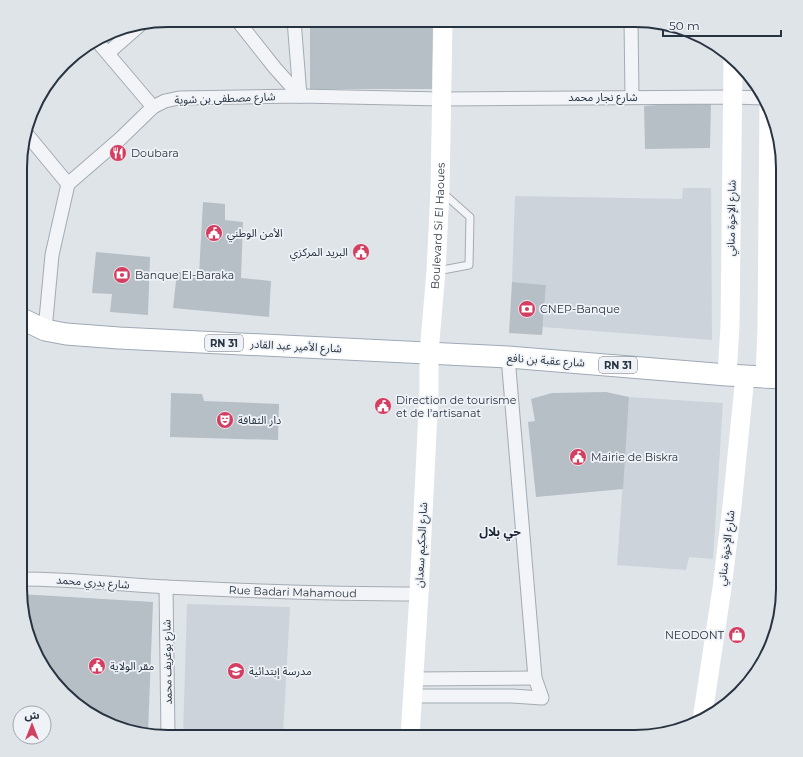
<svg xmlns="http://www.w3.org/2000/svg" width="803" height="757" font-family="Montserrat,'Noto Sans Arabic',sans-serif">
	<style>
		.built { fill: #cdd3db }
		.building { fill: #b6bec6 }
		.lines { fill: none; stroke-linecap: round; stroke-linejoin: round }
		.lane-casing { stroke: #a4abb3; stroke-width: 9 }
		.street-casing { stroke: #a4abb3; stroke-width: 15 }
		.primary-casing { stroke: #9ea9b5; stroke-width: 23 }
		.lane { stroke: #f2f4f7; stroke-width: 7 }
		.street { stroke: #f2f4f7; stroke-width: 13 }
		.secondary { stroke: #fff; stroke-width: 19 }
		.primary { stroke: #fff; stroke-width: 21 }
		.labels { text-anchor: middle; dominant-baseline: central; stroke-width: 3.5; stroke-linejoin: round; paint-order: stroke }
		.shield { fill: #eff3f7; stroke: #646d78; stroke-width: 1 }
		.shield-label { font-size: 10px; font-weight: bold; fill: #283341 }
		.street-label { font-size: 11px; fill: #283341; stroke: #eff3f7 }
		.poi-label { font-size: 11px; fill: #283341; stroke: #eff3f7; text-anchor: start }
		.neighbourhood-label { font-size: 12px; font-weight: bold; fill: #1a2432; stroke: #eff3f7 }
		.rim { fill: none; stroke: #283341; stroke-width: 2 }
	</style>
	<rect width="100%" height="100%" fill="#dfe4e9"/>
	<g class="built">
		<polygon points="683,188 711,188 712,340 543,327 546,285 512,282 515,196 682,199"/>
		<polygon points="629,397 723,403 713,559 689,557 686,570 617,565"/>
		<polygon points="187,604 290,607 283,735 183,737"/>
	</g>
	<g class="building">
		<polygon points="310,20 433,20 432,89 310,89"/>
		<polygon points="711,101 710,148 645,149 644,106"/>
		<polygon points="203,202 225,204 225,220 243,222 241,278 271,281 269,317 173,308 177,272 199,274"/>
		<polygon points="96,252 150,257 148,315 110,312 112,294 92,293"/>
		<polygon points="512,282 546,285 542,335 509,333"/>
		<polygon points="606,392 629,397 623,489 536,497 528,422 535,421 531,399 552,393"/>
		<polygon points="171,393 202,394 204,401 279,404 278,440 170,437"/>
		<polygon points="20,594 153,602 148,733 103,722 56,687 31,646"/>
	</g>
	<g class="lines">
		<g class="lane-casing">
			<polyline id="lane" points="437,271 469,265 470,217 443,193"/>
		</g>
		<g class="street-casing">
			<g id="street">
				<polyline points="237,20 275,68 300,96"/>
				<polyline points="294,20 300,96"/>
				<polyline points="631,20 632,97"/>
				<polyline points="97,41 153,107"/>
				<polyline points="108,53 141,24"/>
				<polyline points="25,132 68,184"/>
				<polyline points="45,330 52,255 68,184 120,139 153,107 165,101 179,98 300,96 442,99 733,97 764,98"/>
				<path id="s1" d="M20 579C69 579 117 584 165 587 250 591 335 594 419 594"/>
				<polyline points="166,587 168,737"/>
				<polyline points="414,679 535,678"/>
				<polyline points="413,696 512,696 542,698 535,678 508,357"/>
			</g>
		</g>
		<g class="primary-casing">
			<polyline id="primary" points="22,319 45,330 66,334 119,338 508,357 727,375 783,378"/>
		</g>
		<use href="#lane" class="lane"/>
		<use href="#street" class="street"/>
		<g class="secondary">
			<polyline points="727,375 730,326 733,60"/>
			<polyline points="765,378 767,328 769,107"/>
			<polyline points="702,720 722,588 732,506 745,376"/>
			<path id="s2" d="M410 737 419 594 429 392V353L436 271 440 190 443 20"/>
		</g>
		<use href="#primary" class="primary"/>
	</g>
	<defs>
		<g id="restaurant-disc" transform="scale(0.9)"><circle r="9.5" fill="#d33f61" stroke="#eff3f7"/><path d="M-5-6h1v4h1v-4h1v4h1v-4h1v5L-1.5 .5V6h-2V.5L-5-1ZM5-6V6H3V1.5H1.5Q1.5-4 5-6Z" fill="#fff"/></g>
		<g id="civic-disc" transform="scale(0.9)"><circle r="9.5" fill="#d33f61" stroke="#eff3f7"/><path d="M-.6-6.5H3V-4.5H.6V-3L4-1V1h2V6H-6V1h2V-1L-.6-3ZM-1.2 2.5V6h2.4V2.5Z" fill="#fff"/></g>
		<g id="bank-disc" transform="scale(0.9)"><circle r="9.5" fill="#d33f61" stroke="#eff3f7"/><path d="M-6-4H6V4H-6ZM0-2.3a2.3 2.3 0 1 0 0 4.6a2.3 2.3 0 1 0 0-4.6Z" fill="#fff"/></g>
		<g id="theatre-disc" transform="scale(0.9)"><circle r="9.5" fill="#d33f61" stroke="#eff3f7"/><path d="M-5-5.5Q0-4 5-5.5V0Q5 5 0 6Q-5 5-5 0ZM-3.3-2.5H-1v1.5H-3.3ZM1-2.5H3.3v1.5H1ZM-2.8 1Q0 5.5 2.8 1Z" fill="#fff"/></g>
		<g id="shop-disc" transform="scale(0.9)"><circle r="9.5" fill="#d33f61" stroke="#eff3f7"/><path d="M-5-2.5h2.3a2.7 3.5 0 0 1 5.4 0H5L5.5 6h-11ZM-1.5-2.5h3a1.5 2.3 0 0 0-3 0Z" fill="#fff"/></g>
		<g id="school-disc" transform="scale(0.9)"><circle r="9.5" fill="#d33f61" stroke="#eff3f7"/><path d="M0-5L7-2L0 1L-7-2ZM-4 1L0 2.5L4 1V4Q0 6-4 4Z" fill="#fff"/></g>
	</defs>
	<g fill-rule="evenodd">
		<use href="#restaurant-disc" x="118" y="153"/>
		<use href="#civic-disc" x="214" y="233"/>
		<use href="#civic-disc" x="361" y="252"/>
		<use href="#bank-disc" x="122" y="275"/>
		<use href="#bank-disc" x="527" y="309"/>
		<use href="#civic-disc" x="383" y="406"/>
		<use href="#theatre-disc" x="225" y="420"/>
		<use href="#civic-disc" x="578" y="457"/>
		<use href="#shop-disc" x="737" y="635"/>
		<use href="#civic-disc" x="97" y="666"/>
		<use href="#school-disc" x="236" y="671"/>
	</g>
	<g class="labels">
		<g class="shield">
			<rect x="205" y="335" width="38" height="16" rx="3"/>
			<rect x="599" y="357" width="38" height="16" rx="3"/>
		</g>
		<g class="shield-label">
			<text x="224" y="343">RN 31</text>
			<text x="618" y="365">RN 31</text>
		</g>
		<g class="street-label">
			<text x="603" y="97">شارع نجار محمد</text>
			<text transform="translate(225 98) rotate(-2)">شارع مصطفى بن شوية</text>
			<text transform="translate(731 218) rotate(-89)">شارع الإخوة مناني</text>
			<text stroke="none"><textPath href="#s2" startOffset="512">Boulevard Si El Haoues</textPath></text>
			<text transform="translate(296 346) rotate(3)">شارع الأمير عبد القادر</text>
			<text transform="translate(546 360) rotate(4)">شارع عقبة بن نافع</text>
			<text transform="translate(421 545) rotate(-87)">شارع الحكيم سعدان</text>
			<text transform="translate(726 548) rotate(-83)">شارع الإخوة مناني</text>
			<text transform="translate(93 582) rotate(4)">شارع بدري محمد</text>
			<text stroke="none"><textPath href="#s1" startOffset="273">Rue Badari Mahamoud</textPath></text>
			<text transform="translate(167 662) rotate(-91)">شارع بوغريف محمد</text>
		</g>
		<g class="poi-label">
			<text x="131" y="153">Doubara</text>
			<text x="227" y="233">الأمن الوطني</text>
			<text x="348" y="252" text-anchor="end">البريد المركزي</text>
			<text x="135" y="275">Banque El-Baraka</text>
			<text x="540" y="309">CNEP-Banque</text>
			<text x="396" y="400">Direction de tourisme<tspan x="396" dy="13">et de l'artisanat</tspan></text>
			<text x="238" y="420">دار الثقافة</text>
			<text x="591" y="457">Mairie de Biskra</text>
			<text x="724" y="635" text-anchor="end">NEODONT</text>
			<text x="110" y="666">مقر الولاية</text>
			<text x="249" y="671">مدرسة إبتدائية</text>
		</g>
		<g class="neighbourhood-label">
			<text x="500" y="531">حي بلال</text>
		</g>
	</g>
	<path d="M0 0H803V757H0ZM168 27H635A141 141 0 0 1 776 168V589A141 141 0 0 1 635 730H168A141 141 0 0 1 27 589V168A141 141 0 0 1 168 27Z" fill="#dfe4e8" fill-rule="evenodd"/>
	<path class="rim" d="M168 27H635A141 141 0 0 1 776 168V589A141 141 0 0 1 635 730H168A141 141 0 0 1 27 589V168A141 141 0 0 1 168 27Z"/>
	<g transform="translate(32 725)"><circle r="19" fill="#eff3f7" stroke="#9fa6ae"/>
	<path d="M0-3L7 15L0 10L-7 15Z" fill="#d33f61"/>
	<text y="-6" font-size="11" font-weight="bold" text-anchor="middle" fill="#283341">ش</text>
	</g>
	<path d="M663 30v6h118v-6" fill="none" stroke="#283341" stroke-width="2"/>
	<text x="669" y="30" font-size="12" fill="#283341" stroke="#eff3f7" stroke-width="3" paint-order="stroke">50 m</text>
</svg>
